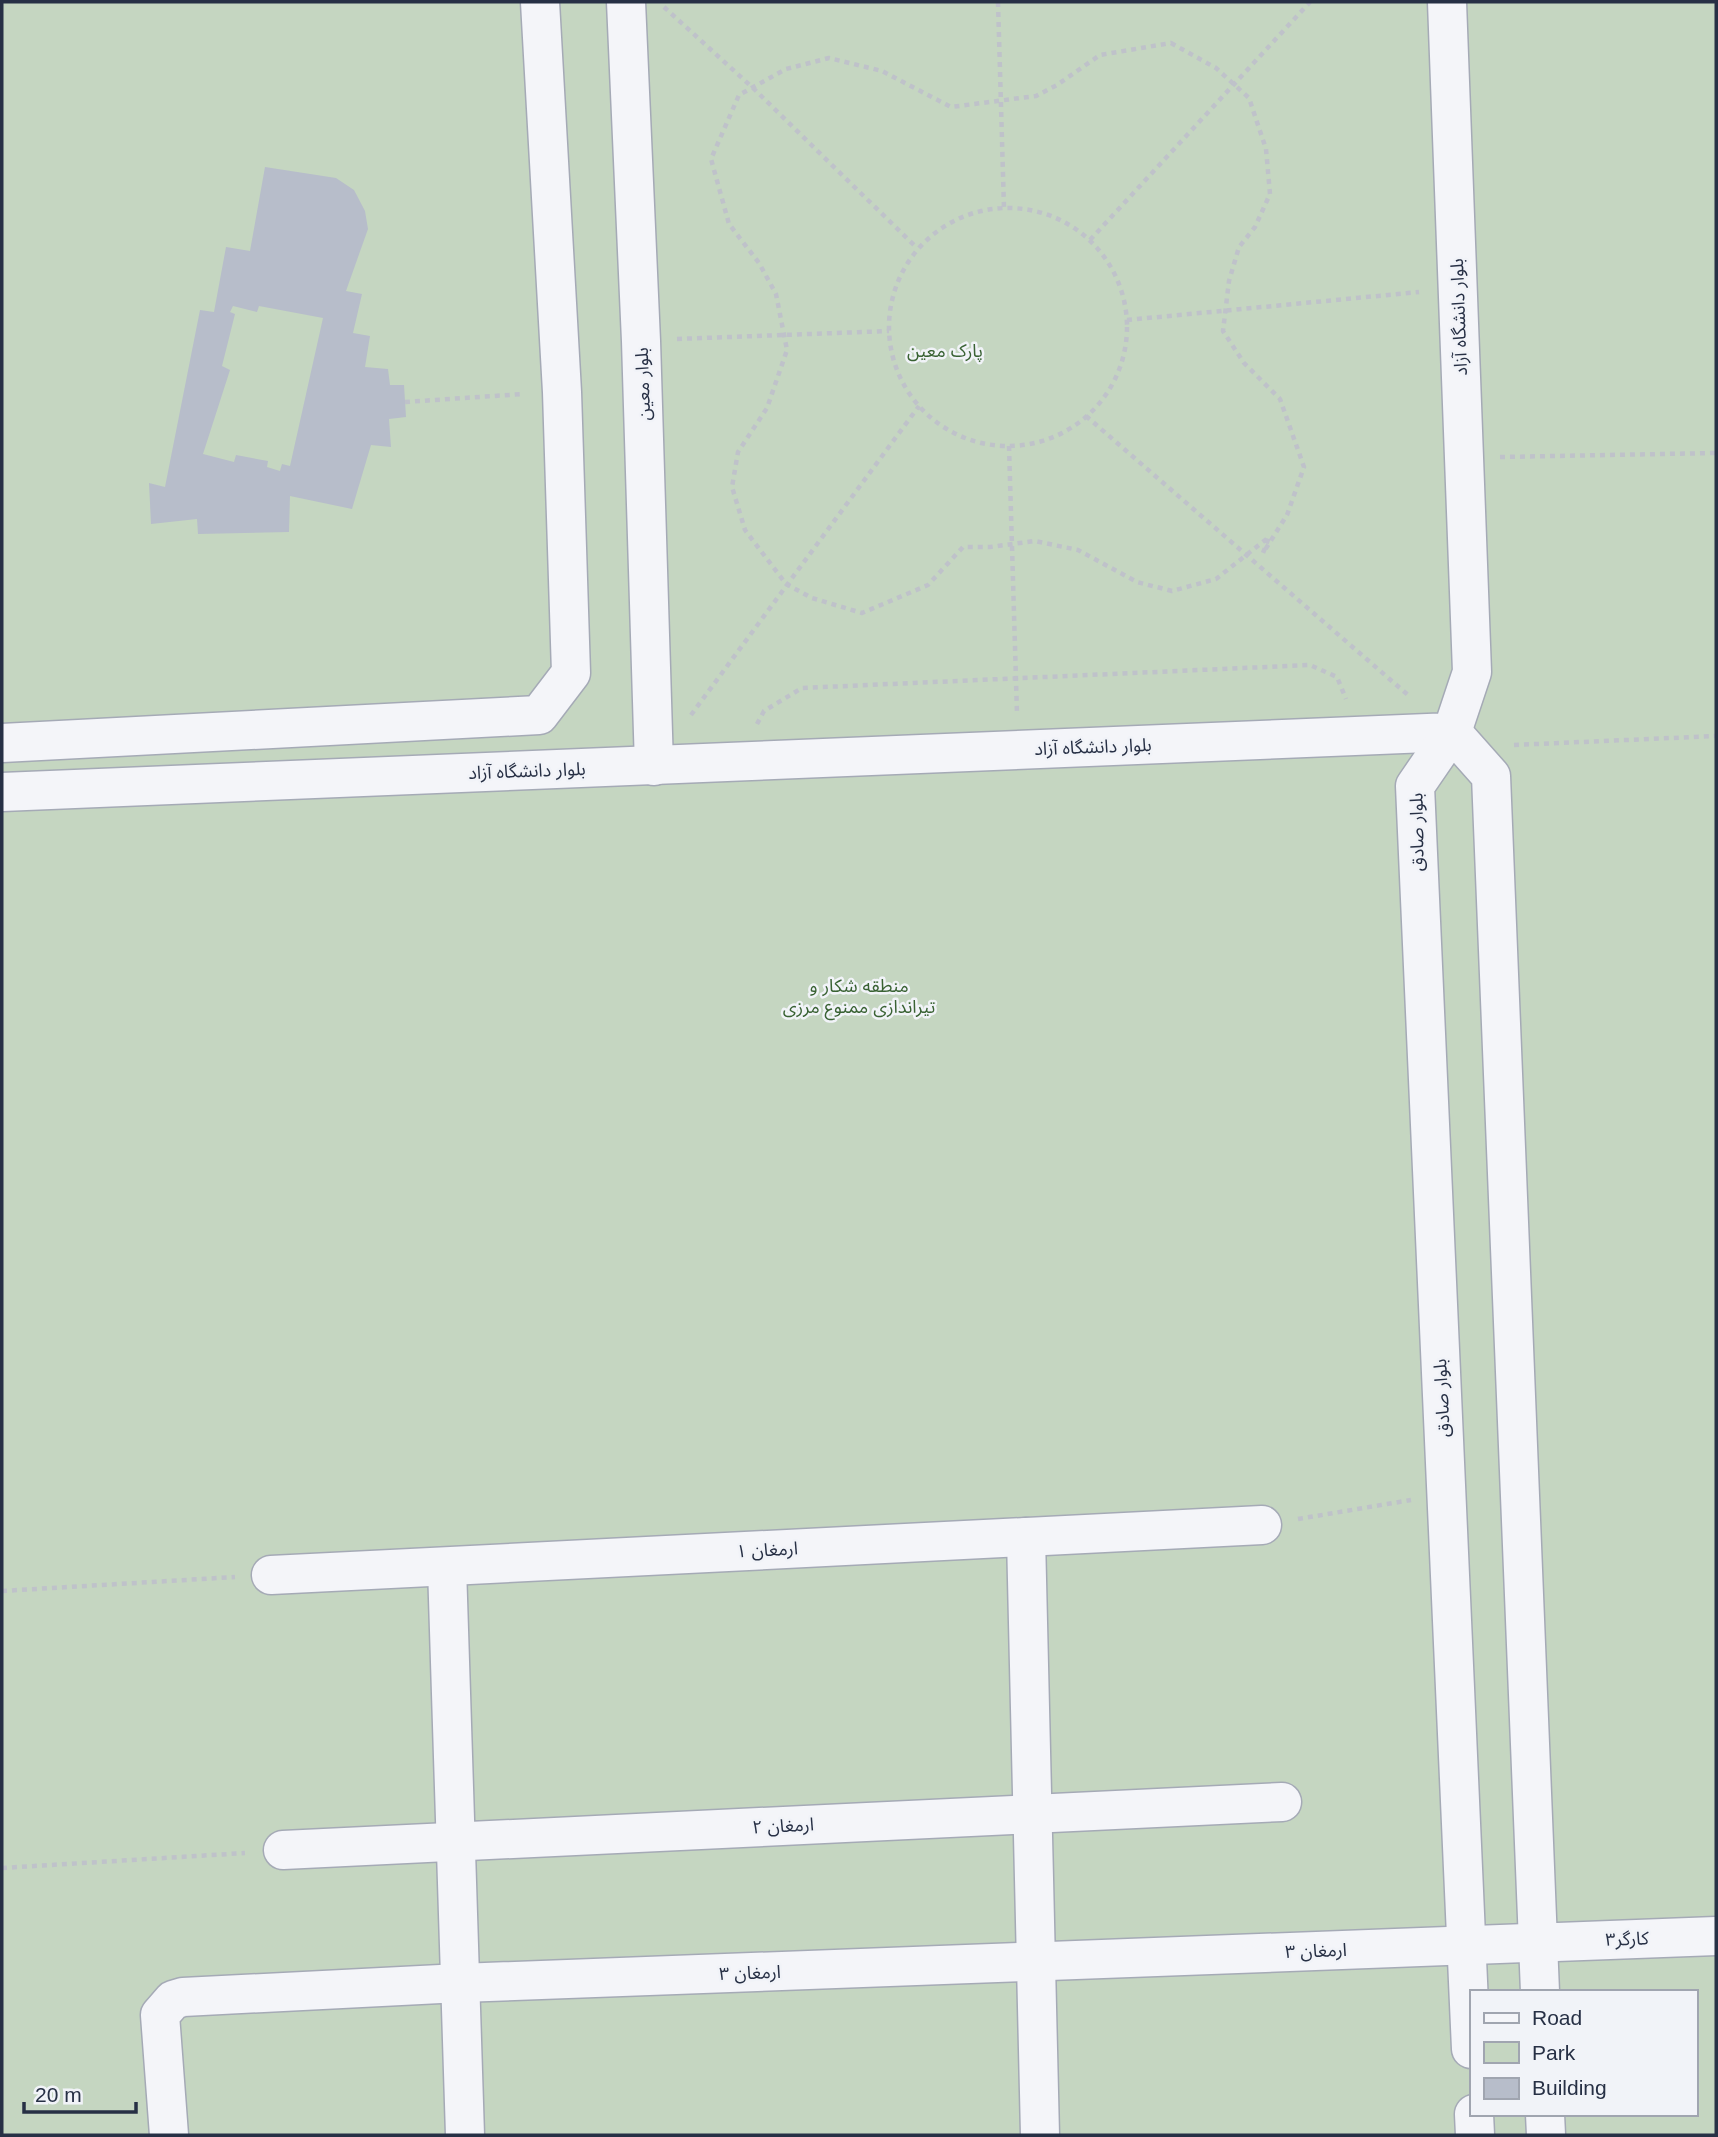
<svg xmlns="http://www.w3.org/2000/svg" width="1718" height="2137" font-family="Arial,'Noto Sans Arabic',sans-serif">
	<style>
		.green { fill: #c5d6c1; fill-rule: evenodd }
		.building { fill: #b7bdca; fill-rule: evenodd }
		.lines { fill: none; stroke-linecap: round; stroke-linejoin: round }
		.minor-casing { stroke: #a5aab6; stroke-width: 41 }
		.path { stroke: #bfc2ca; stroke-width: 4.5; stroke-dasharray: 5 5; stroke-linecap: butt }
		.minor { stroke: #f4f5f9; stroke-width: 38 }
		.labels { text-anchor: middle; dominant-baseline: central; stroke-width: 5; stroke-linejoin: round; paint-order: stroke }
		.street-label { font-size: 18px; fill: #273045; stroke: #f1f3f8 }
		.park-label { font-size: 18px; fill: #396233; stroke: #f1f3f8 }
	</style>
	<rect width="100%" height="100%" fill="#e1e4eb"/>
	<path class="green" d="M2 2H1716V2135H2ZM1471 1992H1695V2114H1471Z"/>
	<path class="building" d="M265 167 336 178 354 190 365 211 368 229 346 291 362 294 353 333 370 336 365 367 388 369 390 385H404L406 417 389 419 391 447 371 445 352 509 290 496 289 532 198 534 197 519 151 524 149 483 165 487 200 310 214 312 226 247 250 251ZM233 306 257 312 259 306 323 318 290 466 282 464 280 471 267 467 268 461 236 455 234 462 203 454 230 370 222 366 235 314 230 312Z"/>
	<g class="lines">
		<g class="minor-casing">
			<g id="minor">
				<polyline points="626,2 641,341 654,766"/>
				<polyline points="2,743 539,715 571,673 562,392 540,2"/>
				<polyline points="2,792 1452,732 1472,672 1447,2"/>
				<polyline points="1026,1537 1040,2135"/>
				<polyline points="447,1567 465,2135"/>
				<polyline points="271,1575 1262,1525"/>
				<polyline points="283,1850 1282,1802"/>
				<polyline points="1471,2049 1415,786 1452,732 1491,776 1540,1992"/>
				<polyline points="1474,2114 1475,2135"/>
				<polyline points="1545,2114 1546,2135"/>
				<polyline points="169,2135 160,2015 173,2000 183,1997 460,1983 1716,1936"/>
			</g>
		</g>
		<g class="path">
			<polyline points="998,2 1004,209"/>
			<polyline points="664,7 753,88 917,248"/>
			<polygon points="1171,43 1216,68 1249,98 1266,149 1270,194 1255,227 1239,247 1229,281 1223,331 1244,363 1280,399 1304,467 1287,515 1263,553 1269,537 1216,579 1172,591 1137,582 1078,550 1035,541 990,547 963,547 928,585 862,613 812,598 786,584 745,530 732,487 738,452 767,408 787,350 776,294 759,263 729,224 711,159 739,95 786,69 829,58 882,71 951,107 1036,96 1057,85 1100,55"/>
			<circle cx="1008" cy="327" r="119"/>
			<polyline points="1090,240 1310,2"/>
			<polyline points="1127,320 1419,292"/>
			<polyline points="677,339 889,331"/>
			<polyline points="405,402 523,394"/>
			<polyline points="1086,416 1408,695"/>
			<polyline points="1009,446 1017,714"/>
			<polyline points="1500,457 1716,453"/>
			<polyline points="691,715 919,406"/>
			<polyline points="757,724 764,711 802,688 1310,665 1337,677 1346,699"/>
			<polyline points="1514,745 1716,736"/>
			<polyline points="1298,1519 1411,1500"/>
			<polyline points="2,1591 235,1577"/>
			<polyline points="2,1868 245,1853"/>
		</g>
		<use href="#minor" class="minor"/>
	</g>
	<g class="labels">
		<g class="street-label">
			<text transform="translate(1459 317) rotate(-92)">بلوار دانشگاه آزاد</text>
			<text transform="translate(643 384) rotate(-92)">بلوار معین</text>
			<text transform="translate(1093 747) rotate(-2)">بلوار دانشگاه آزاد</text>
			<text transform="translate(527 771) rotate(-2)">بلوار دانشگاه آزاد</text>
			<text transform="translate(1417 832) rotate(-91)">بلوار صادق</text>
			<text transform="translate(1442 1398) rotate(-93)">بلوار صادق</text>
			<text transform="translate(767 1550) rotate(-3)">ارمغان ۱</text>
			<text transform="translate(783 1826) rotate(-3)">ارمغان ۲</text>
			<text transform="translate(1627 1939) rotate(-2)">کارگر۳</text>
			<text transform="translate(1316 1951) rotate(-2)">ارمغان ۳</text>
			<text transform="translate(750 1973) rotate(-2)">ارمغان ۳</text>
		</g>
		<g class="park-label">
			<text x="945" y="351">پارک معین</text>
			<text x="859" y="986">منطقه شکار و<tspan x="859" dy="21">تیراندازی ممنوع مرزی</tspan></text>
		</g>
	</g>
	<rect width="1718" height="2137" fill="none" stroke="#273045" stroke-width="7"/>
	<rect x="1470" y="1990" width="228" height="126" fill="#f1f3f8" stroke="#a0a5b0" stroke-width="2"/>
	<rect x="1484" y="2013" width="35" height="10" fill="#f4f5f9" stroke="#a0a5b0" stroke-width="2"/>
	<text x="1532" y="2025" font-size="21" fill="#273045">Road</text>
	<rect x="1484" y="2042" width="35" height="21" fill="#c5d6c1" stroke="#a0a5b0" stroke-width="2"/>
	<text x="1532" y="2060" font-size="21" fill="#273045">Park</text>
	<rect x="1484" y="2078" width="35" height="21" fill="#b7bdca" stroke="#a0a5b0" stroke-width="2"/>
	<text x="1532" y="2095" font-size="21" fill="#273045">Building</text>
	<path d="M24 2102v10h112v-10" fill="none" stroke="#273045" stroke-width="3.5"/>
	<text x="35" y="2102" font-size="21" fill="#273045" stroke="#f1f3f8" stroke-width="5" paint-order="stroke">20 m</text>
</svg>
